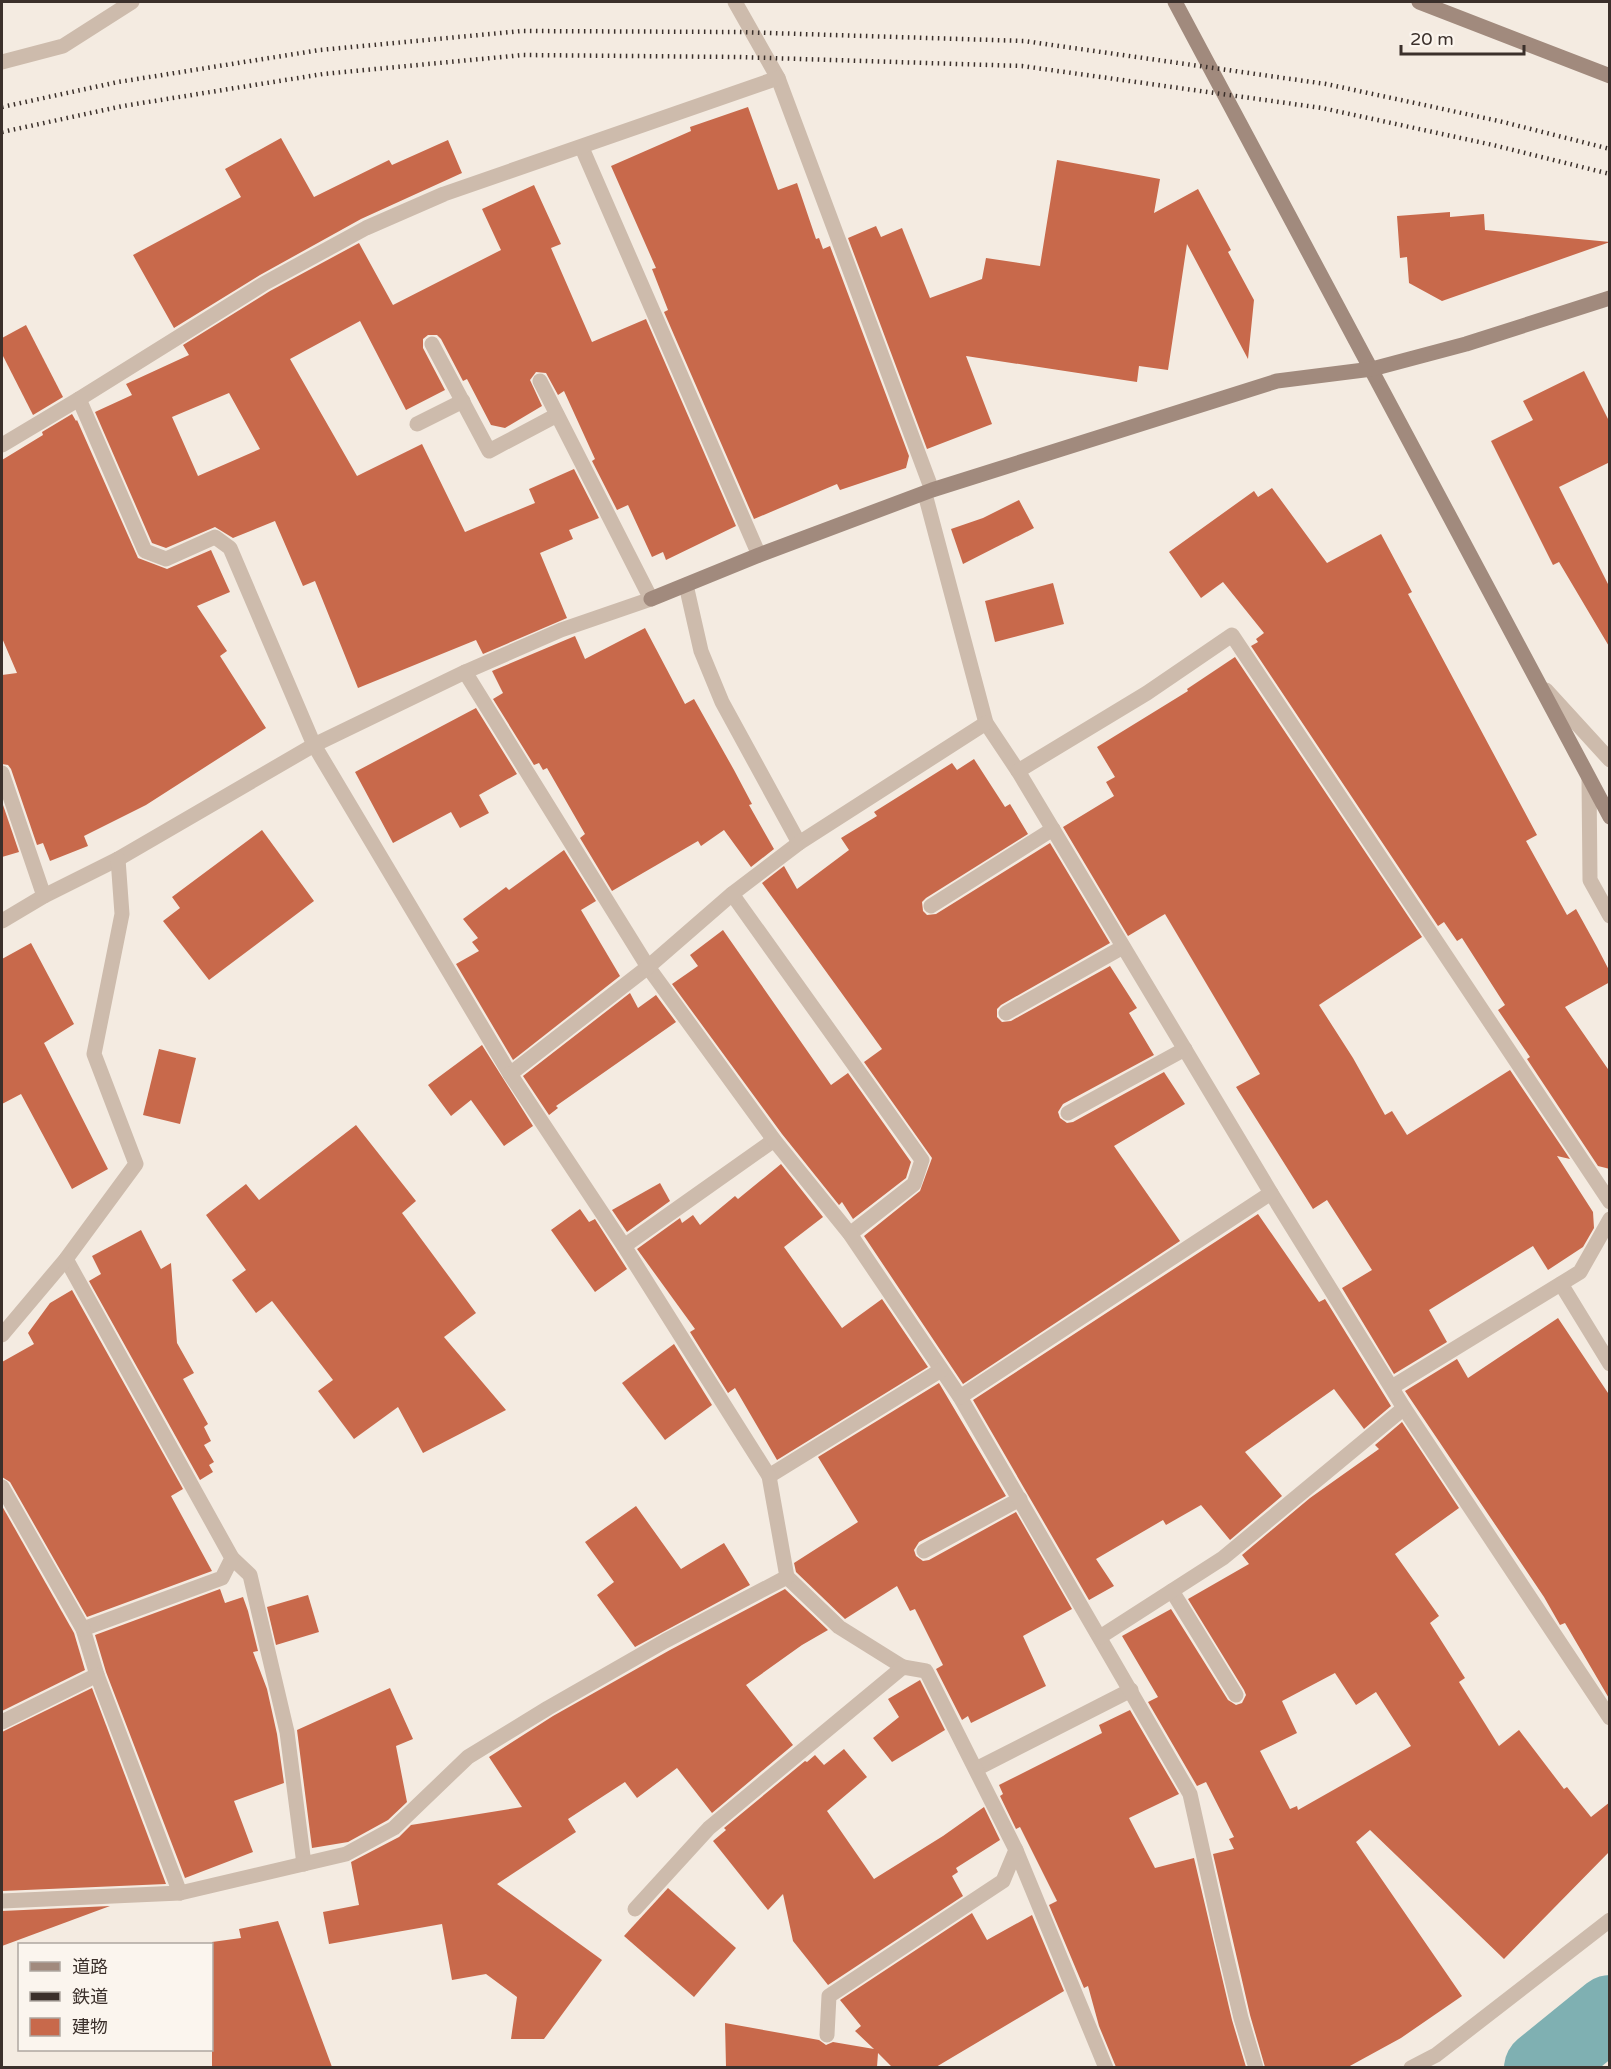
<svg xmlns="http://www.w3.org/2000/svg" width="1611" height="2069" font-family="'Varela Round','Noto Sans JP',sans-serif">
	<style>
		.lines { fill: none; stroke-linecap: round; stroke-linejoin: round }
		.river { stroke: #7fb0b2; stroke-width: 74 }
		.building { fill: #c8694b; fill-rule: evenodd }
		.lane { stroke: #cdbbac; stroke-width: 15 }
		.street { stroke: #cdbbac; stroke-width: 15 }
		.secondary { stroke: #a18a7d; stroke-width: 15 }
		.rail { stroke: #3b302b; stroke-width: 4.5; stroke-dasharray: 1.5 4.5; stroke-linecap: butt }
	</style>
	<rect width="100%" height="100%" fill="#f4ebe1"/>
	<g class="lines">
		<polyline class="river" points="1541,2068 1610,2012"/>
	</g>
	<g class="building">
		<polygon points="748,107 778,190 797,183 816,239 819,238 823,249 830,246 909,456 906,468 840,490 837,484 754,519 664,312 668,310 652,269 656,268 611,166 691,131 690,127"/>
		<polygon points="281,138 314,197 389,160 392,165 448,140 462,173 361,219 260,275 174,328 133,255 241,197 225,169"/>
		<polygon points="1057,160 1160,179 1154,213 1198,189 1231,250 1228,252 1254,300 1248,359 1187,244 1168,370 1139,366 1137,382 966,356 992,424 927,449 848,238 876,226 881,237 902,228 930,298 982,279 986,258 1040,266"/>
		<path d="M534 185 561 244 551 248 592 342 646 319 736 526 666 560 663 552 652 557 628 505 617 510 592 461 595 459 564 391 558 395 546 373 536 372 530 380 542 406 505 428 491 425 467 379 463 381 441 339 437 335H428L423 339V348L445 390 406 410 360 321 290 359 357 476 422 444 465 532 535 503 529 489 574 469 599 518 569 530 573 539 540 553 567 618 483 654 476 640 358 688 315 581 303 586 275 521 233 538 215 527 166 548 152 543 95 412 132 395 126 384 189 355 183 345 270 291 359 243 393 305 501 250 482 209ZM229 393 260 449 198 476 172 417Z"/>
		<polygon points="1450,212 1450,217 1484,214 1485,230 1610,242 1442,301 1409,283 1407,257 1400,258 1397,216"/>
		<polygon points="26,325 63,397 33,415 2,354 2,338"/>
		<polygon points="1584,371 1610,423 1610,462 1559,487 1610,588 1610,648 1559,562 1553,565 1491,441 1533,420 1523,401"/>
		<polygon points="72,414 76,421 77,420 138,558 167,569 211,550 230,592 197,606 227,651 220,656 266,728 146,805 84,836 88,846 50,861 43,843 37,845 11,769 8,765 2,764 2,675 17,673 2,638 2,460 43,435 42,432"/>
		<polygon points="1272,488 1327,563 1381,534 1412,592 1408,594 1537,835 1526,841 1567,915 1576,909 1597,947 1610,972 1610,982 1565,1007 1610,1072 1610,1169 1598,1166 1527,1059 1530,1057 1498,1010 1505,1005 1462,938 1457,941 1444,922 1438,926 1251,646 1258,642 1256,639 1264,633 1223,582 1201,598 1169,552 1254,491 1258,497"/>
		<polygon points="1019,500 1034,528 963,564 951,529 983,518"/>
		<polygon points="1053,583 1064,624 995,642 985,601"/>
		<polygon points="645,628 685,704 694,699 734,770 752,804 749,805 774,849 751,867 724,830 701,846 698,841 612,891 580,838 585,834 547,768 543,770 539,763 534,765 493,699 503,693 492,671 575,636 585,659"/>
		<polygon points="1235,657 1422,937 1319,1005 1353,1058 1385,1115 1392,1111 1407,1135 1510,1070 1570,1159 1557,1156 1593,1212 1594,1228 1583,1247 1548,1270 1533,1246 1429,1310 1447,1342 1394,1374 1342,1288 1372,1270 1327,1200 1313,1209 1236,1087 1260,1074 1165,914 1128,936 1063,827 1114,796 1106,782 1115,777 1097,747 1188,691 1187,689"/>
		<polygon points="476,708 517,774 479,795 489,813 460,828 451,812 393,843 355,772"/>
		<polygon points="974,759 1005,807 1010,804 1028,834 926,898 922,902 923,911 927,915 936,914 1050,843 1110,943 1001,1005 997,1009 997,1017 1002,1022 1011,1021 1110,966 1137,1008 1129,1013 1154,1055 1063,1104 1058,1112 1060,1118 1067,1123 1073,1122 1164,1072 1185,1104 1114,1146 1180,1241 963,1384 864,1236 920,1191 932,1158 864,1062 882,1049 762,883 784,866 797,889 849,850 841,838 877,816 874,812 952,763 957,770"/>
		<polygon points="2,802 19,852 2,857"/>
		<polygon points="262,830 314,901 209,980 163,921 180,908 172,897"/>
		<polygon points="564,850 596,901 581,910 620,976 513,1060 456,964 479,951 472,942 478,938 463,919 506,887 509,890"/>
		<polygon points="723,930 831,1085 848,1073 911,1162 906,1178 853,1219 842,1202 839,1205 782,1134 672,984 698,966 690,955"/>
		<polygon points="31,943 74,1024 44,1043 108,1169 72,1189 21,1094 2,1104 2,959"/>
		<polygon points="630,993 638,1008 656,995 676,1022 556,1106 558,1108 549,1115 523,1076"/>
		<polygon points="482,1045 533,1126 504,1146 471,1100 451,1116 428,1085"/>
		<polygon points="159,1049 196,1058 180,1124 143,1115"/>
		<polygon points="356,1125 416,1201 402,1213 476,1313 444,1337 506,1410 423,1453 398,1407 354,1439 318,1391 333,1380 272,1301 256,1313 232,1280 246,1270 206,1215 246,1184 259,1200"/>
		<polygon points="781,1164 823,1217 784,1247 842,1328 882,1299 928,1367 777,1460 735,1388 728,1393 690,1332 695,1329 637,1249 680,1218 682,1223 693,1215 700,1225 735,1196 738,1199"/>
		<polygon points="660,1183 670,1201 627,1232 612,1210"/>
		<polygon points="580,1209 589,1222 595,1219 627,1269 595,1292 551,1230"/>
		<polygon points="1258,1214 1319,1302 1325,1299 1391,1406 1364,1429 1334,1389 1245,1452 1282,1496 1230,1540 1201,1505 1166,1525 1163,1520 1096,1559 1114,1586 1089,1600 973,1400"/>
		<polygon points="141,1230 161,1269 171,1263 177,1343 194,1373 183,1379 208,1424 204,1427 211,1441 204,1445 214,1462 209,1465 213,1472 200,1480 89,1281 101,1274 92,1256"/>
		<polygon points="72,1290 183,1489 171,1496 212,1571 87,1617 10,1482 2,1477 2,1362 34,1344 28,1333 50,1303"/>
		<polygon points="1558,1318 1610,1396 1610,1700 1565,1623 1560,1625 1544,1597 1405,1391 1457,1359 1468,1378"/>
		<polygon points="674,1344 712,1405 665,1440 622,1383"/>
		<polygon points="939,1383 1006,1496 919,1542 914,1550 916,1556 923,1561 929,1560 1016,1512 1072,1609 1023,1636 1046,1686 971,1723 968,1716 962,1720 936,1669 943,1665 915,1609 910,1611 897,1586 845,1619 796,1572 794,1563 858,1522 818,1457"/>
		<path d="M1402 1422 1459 1508 1395 1554 1439 1616 1430 1623 1465 1678 1459 1682 1499 1746 1519 1730 1564 1789 1567 1787 1591 1817 1610 1802V1851L1504 1959 1370 1830 1356 1842 1462 1996 1401 2038 1348 2067H1265L1250 2015 1213 1854 1234 1849 1229 1839 1234 1837 1206 1782 1197 1786 1148 1702 1158 1697 1122 1636 1171 1609 1228 1700 1236 1705 1242 1703 1246 1695 1244 1690 1188 1599 1249 1564 1242 1555 1310 1498 1379 1449 1375 1445ZM1335 1673 1356 1705 1376 1692 1411 1746 1298 1810 1297 1806 1290 1809 1260 1751 1297 1733 1282 1701Z"/>
		<polygon points="2,1506 74,1633 85,1670 2,1711"/>
		<polygon points="636,1506 681,1569 724,1543 750,1585 635,1647 597,1595 614,1582 585,1542"/>
		<polygon points="220,1589 225,1603 243,1597 248,1611 258,1651 253,1652 267,1689 277,1734 284,1783 234,1801 253,1852 185,1878 106,1672 95,1635"/>
		<polygon points="785,1589 828,1630 802,1645 746,1685 793,1745 712,1813 677,1768 637,1798 625,1782 568,1819 576,1832 497,1884 602,1960 544,2039 511,2039 517,1997 486,1974 452,1980 442,1924 329,1944 323,1912 359,1905 351,1862 399,1837 411,1825 522,1807 489,1757 553,1716 670,1650"/>
		<polygon points="308,1595 319,1632 276,1645 267,1607"/>
		<polygon points="920,1680 945,1730 892,1762 873,1738 899,1717 888,1699"/>
		<polygon points="92,1688 166,1884 2,1891 2,1732"/>
		<polygon points="390,1688 413,1739 396,1746 407,1802 388,1820 348,1842 312,1848 297,1730"/>
		<polygon points="1130,1710 1179,1794 1129,1818 1155,1868 1194,1858 1232,2020 1246,2067 1116,2067 1099,2026 1088,1986 1084,1988 1049,1905 1057,1901 1020,1827 1016,1829 1000,1796 1003,1794 999,1785 1102,1733 1099,1725"/>
		<polygon points="844,1749 867,1777 827,1811 874,1879 943,1836 984,1807 1000,1840 956,1868 958,1872 952,1876 963,1896 828,1985 793,1941 783,1894 768,1910 713,1841 726,1830 724,1828 805,1761 807,1762 815,1755 824,1765"/>
		<polygon points="668,1888 736,1948 694,1997 624,1936"/>
		<polygon points="110,1906 2,1946 2,1911"/>
		<polygon points="972,1913 987,1940 1032,1915 1064,1991 936,2067 892,2067 878,2053 877,2067 726,2067 725,2023 819,2040 826,2045 833,2042 874,2049 855,2031 861,2026 840,2000"/>
		<polygon points="278,1921 332,2067 212,2067 212,1942 241,1938 239,1929"/>
	</g>
	<g class="lines">
		<g class="lane">
			<polyline points="79,399 145,551 166,559 215,537 230,548 314,745"/>
			<polyline points="2,773 44,896"/>
			<polyline points="732,894 922,1160 914,1184 850,1234"/>
			<polyline points="931,906 1053,829"/>
			<polyline points="1006,1013 1123,947"/>
			<polyline points="1068,1113 1185,1049"/>
			<polyline points="624,1246 774,1140"/>
			<polyline points="1561,1284 1610,1364"/>
			<polyline points="924,1551 1020,1499"/>
			<polyline points="232,1558 250,1575 287,1732 304,1864"/>
			<polyline points="1172,1591 1236,1695"/>
			<polyline points="976,1769 1131,1690"/>
		</g>
		<g class="street">
			<polyline points="735,2 778,78 932,490"/>
			<polyline points="2,62 63,46 132,2"/>
			<polyline points="582,148 759,555"/>
			<polyline points="432,344 489,451 557,415"/>
			<polyline points="417,424 463,401"/>
			<polyline points="2,445 79,399 265,283 366,228 444,194 778,78"/>
			<polyline points="925,494 986,723 1018,771 1271,1193 1404,1408 1610,1718"/>
			<polyline points="686,585 701,651 722,702 799,843"/>
			<polyline points="465,672 648,967 774,1140 850,1234 960,1397 1190,1794 1222,1938 1241,2018 1256,2068"/>
			<polyline points="1546,690 1610,760"/>
			<polyline points="314,745 510,1074 648,967 732,894 799,843 986,723"/>
			<polyline points="1018,771 1147,693 1232,635 1610,1202"/>
			<polyline points="1589,779 1590,880 1610,916"/>
			<polyline points="2,921 44,896 118,859 314,745 465,672 561,630 651,599 540,381"/>
			<polyline points="510,1074 624,1246 769,1476 941,1370"/>
			<polyline points="66,1259 232,1558 222,1578 83,1629 97,1675"/>
			<polyline points="2,1335 66,1259 136,1164 94,1054 122,914 118,859"/>
			<polyline points="1392,1387 1580,1272 1610,1219"/>
			<polyline points="960,1397 1271,1193"/>
			<polyline points="2,1487 83,1629"/>
			<polyline points="787,1577 839,1627 903,1667"/>
			<polyline points="1100,1637 1223,1558 1404,1408"/>
			<polyline points="2,1722 97,1675 180,1893"/>
			<polyline points="1016,1850 1106,2068"/>
			<polyline points="2,1901 180,1893 346,1854 394,1828 468,1757 548,1708 665,1641 787,1577 769,1476"/>
			<polyline points="635,1909 709,1828 903,1667 926,1671 1016,1850 1003,1881 829,1996 827,2035"/>
			<polyline points="1411,2068 1436,2055 1610,1920"/>
		</g>
		<g class="secondary">
			<polyline points="1175,2 1610,817"/>
			<polyline points="1419,2 1610,76"/>
			<polyline points="651,599 759,555 932,490 1277,381 1372,369 1466,344 1610,298"/>
		</g>
		<g class="rail">
			<polyline points="2,107 118,82 320,50 522,31 738,32 1024,41 1326,84 1499,121 1610,149"/>
			<polyline points="2,132 123,106 323,74 523,55 738,57 1022,66 1322,108 1493,145 1610,174"/>
		</g>
	</g>
	<rect width="1611" height="2069" fill="none" stroke="#3b302b" stroke-width="6"/>
	<rect x="18" y="1943" width="195" height="108" fill="#fbf5ee" stroke="#aea6a0" stroke-width="1.5"/>
	<rect x="30" y="1962" width="30" height="9" fill="#a18a7d" stroke="#aea6a0" stroke-width="1.5"/>
	<text x="72" y="1973" font-size="18" fill="#3b302b">道路</text>
	<rect x="30" y="1992" width="30" height="9" fill="#3b302b" stroke="#aea6a0" stroke-width="1.5"/>
	<text x="72" y="2003" font-size="18" fill="#3b302b">鉄道</text>
	<rect x="30" y="2018" width="30" height="18" fill="#c8694b" stroke="#aea6a0" stroke-width="1.5"/>
	<text x="72" y="2033" font-size="18" fill="#3b302b">建物</text>
	<path d="M1401 45v9h123v-9" fill="none" stroke="#3b302b" stroke-width="3"/>
	<text x="1410" y="45" font-size="18" fill="#3b302b" stroke="#fbf5ee" stroke-width="4.5" paint-order="stroke">20 m</text>
</svg>
